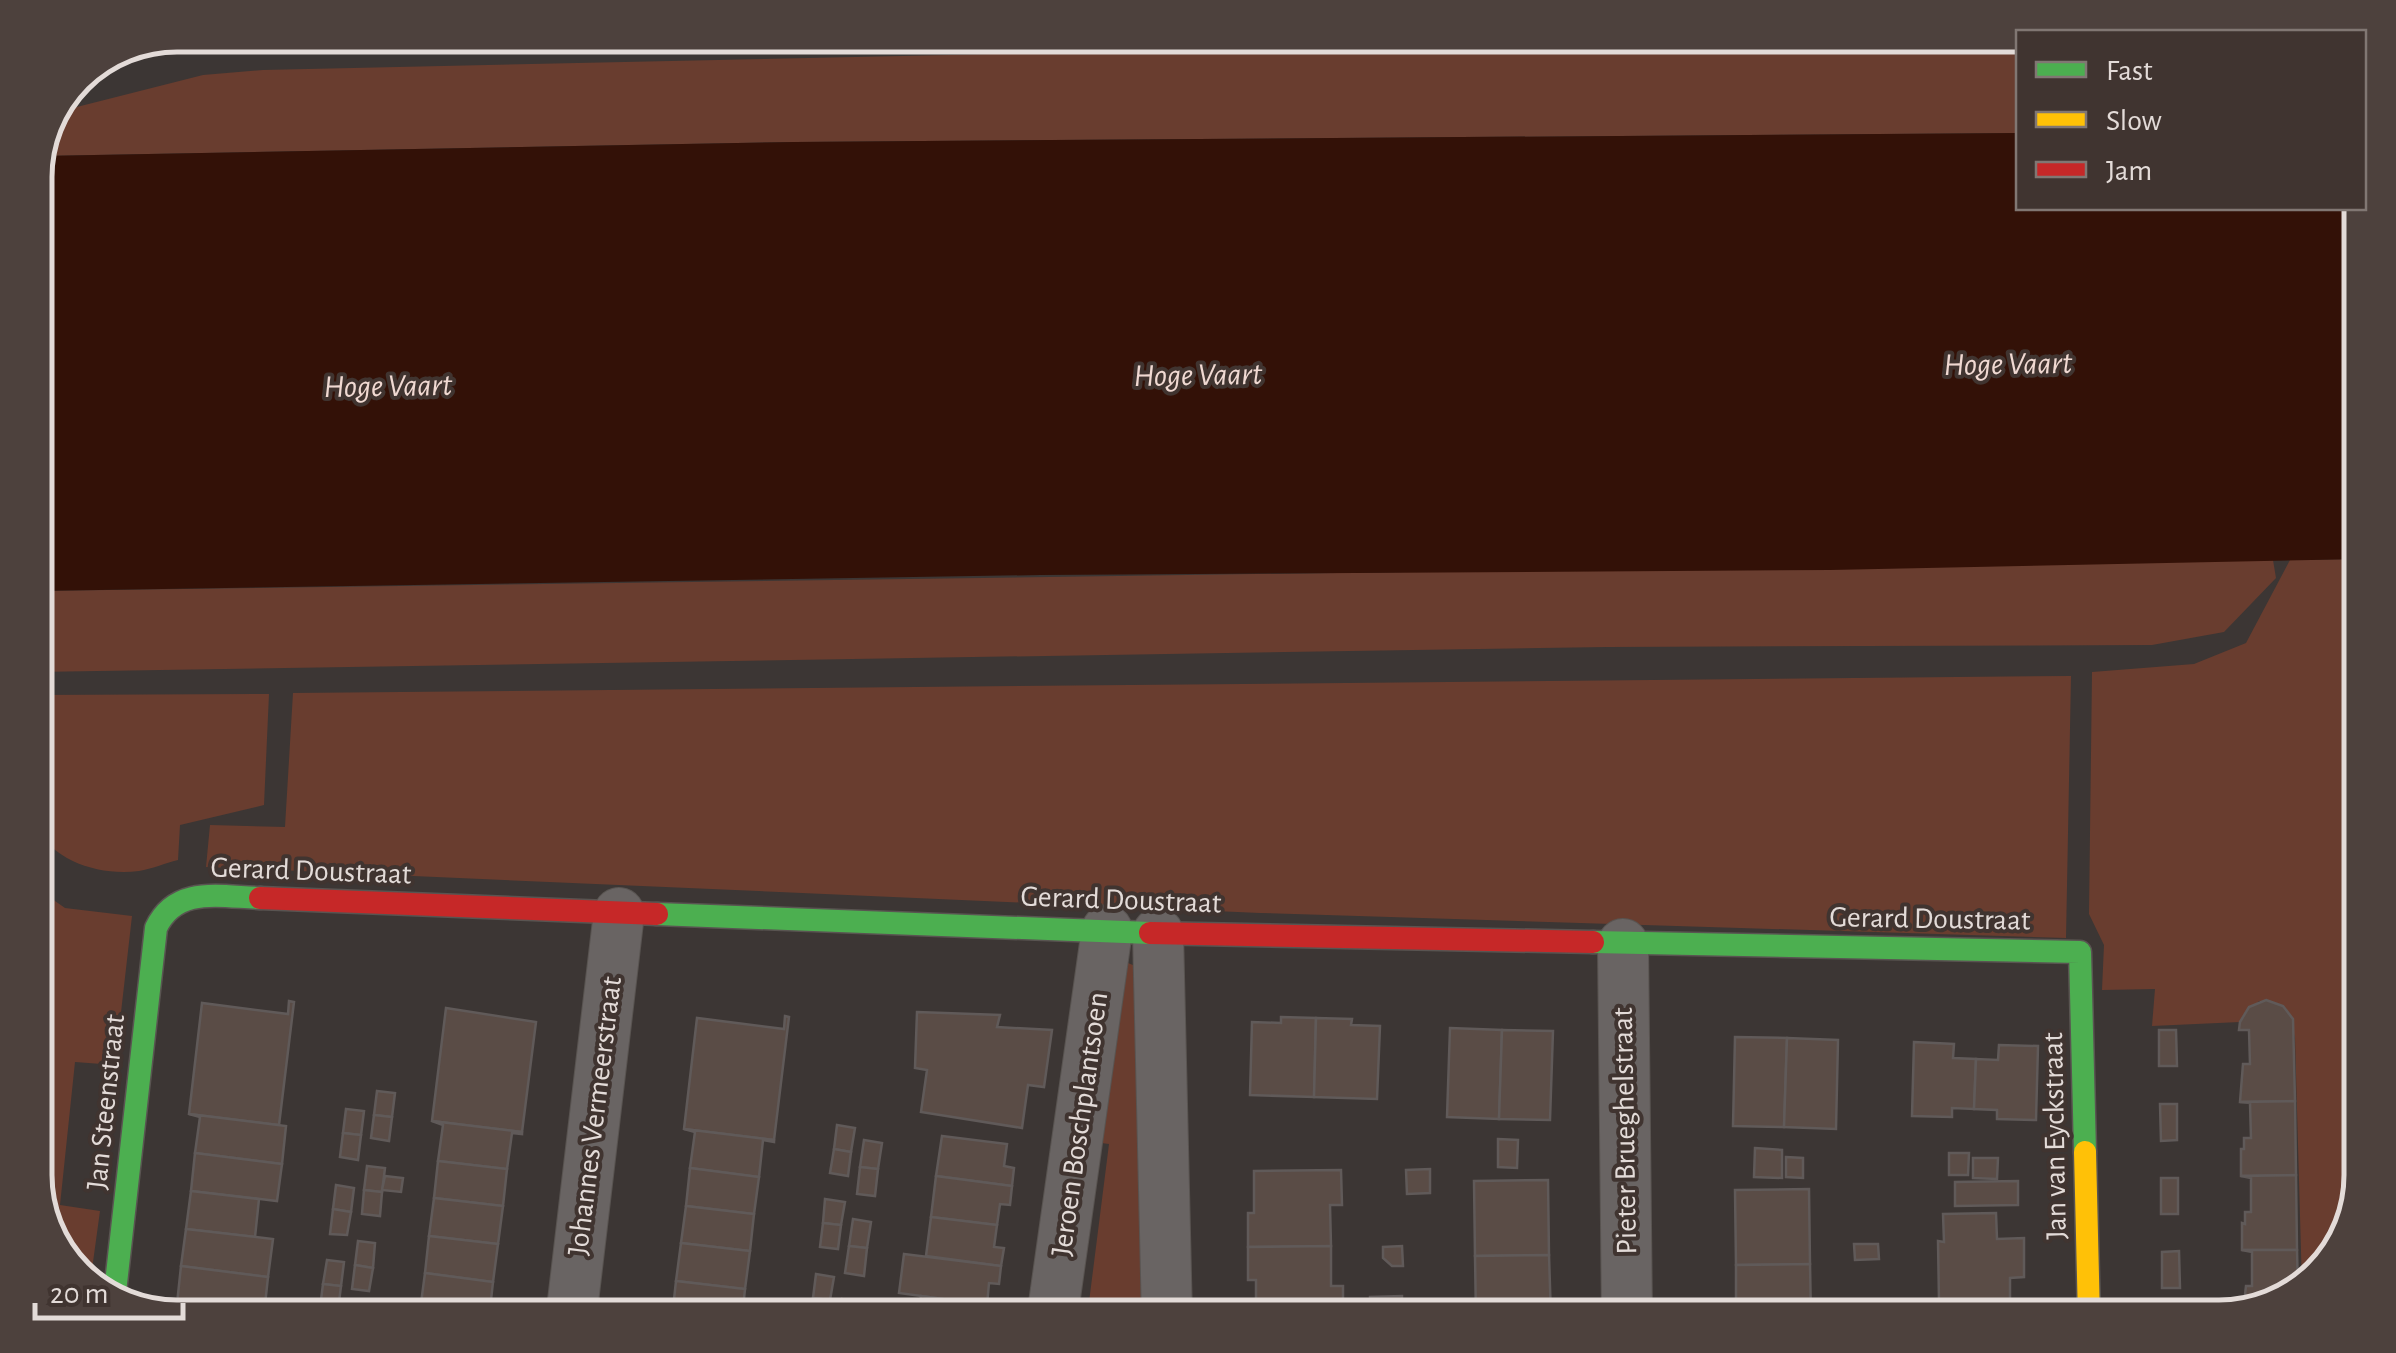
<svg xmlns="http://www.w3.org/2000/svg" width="2396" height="1353" font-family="'Alegreya Sans',sans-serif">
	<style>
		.green { fill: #693d2f }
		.water { fill: #331107 }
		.building { fill: #5a4c46; stroke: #605a59; stroke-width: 2.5 }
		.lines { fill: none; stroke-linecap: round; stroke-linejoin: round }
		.street-casing { stroke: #595451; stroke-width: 52 }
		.fast-casing { stroke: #595451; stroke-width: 25 }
		.slow-casing { stroke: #595451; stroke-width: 25 }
		.jam-casing { stroke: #595451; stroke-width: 25 }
		.street { stroke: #696463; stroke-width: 50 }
		.fast { stroke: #4caf50; stroke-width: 22 }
		.slow { stroke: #ffc107; stroke-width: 22 }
		.jam { stroke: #c62828; stroke-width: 22 }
		.labels { text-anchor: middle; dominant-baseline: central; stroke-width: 8; stroke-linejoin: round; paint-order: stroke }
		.street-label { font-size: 30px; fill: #e3dbd8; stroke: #403430 }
		.water-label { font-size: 32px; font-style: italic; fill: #f0d9d2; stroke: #403430 }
		.rim { fill: none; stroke: #e3dbd8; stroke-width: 5 }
	</style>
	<rect width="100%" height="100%" fill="#3c3634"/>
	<g class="green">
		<polygon points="211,35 728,35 206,45"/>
		<polygon points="1928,45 1993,50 2018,55 2018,133 795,142 41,156 61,111 203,75 263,70 1265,48 1619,53"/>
		<polygon points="2361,559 2361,1176 2342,1246 2302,1287 2295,1038 2289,1012 2259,1001 2240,1022 2152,1026 2155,989 2102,990 2104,945 2089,914 2092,672 2194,664 2246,643 2290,560"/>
		<polygon points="2273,560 2276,578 2224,632 2152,645 1607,647 35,672 35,591"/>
		<polygon points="2071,676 2066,938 1260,913 206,867 210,825 285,827 293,693"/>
		<path d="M269 694 264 805 180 825 178 860C165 863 152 869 139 871 100 876 54 862 35 826V695Z"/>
		<polygon points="35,887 65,908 132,916 115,1065 75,1062 60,1205 100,1211 90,1284 59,1254 35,1184"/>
		<polygon points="1128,963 1140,968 1149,1318 1087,1318 1109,1144 1094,1142 1121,966"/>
	</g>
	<polygon class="water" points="2018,133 2018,208 2361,208 2361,559 1830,570 1040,575 35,591 35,169 41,156 795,142"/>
	<g class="building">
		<polygon points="2266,1000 2283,1006 2293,1019 2295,1101 2240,1102 2243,1064 2250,1064 2249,1030 2239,1030 2240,1022 2249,1007"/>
		<polygon points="289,1001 294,1002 279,1125 189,1114 202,1003 288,1014"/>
		<polygon points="446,1008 536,1022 522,1132 432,1121"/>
		<polygon points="917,1012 1000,1015 997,1027 1052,1030 1044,1087 1028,1085 1022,1128 921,1112 927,1070 915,1068"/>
		<polygon points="785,1016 789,1017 774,1140 684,1129 697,1018 784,1029"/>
		<polygon points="1281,1017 1316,1018 1314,1097 1250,1095 1252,1022 1281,1023"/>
		<polygon points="1316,1018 1352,1019 1351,1025 1380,1026 1377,1099 1314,1097"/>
		<polygon points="1450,1028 1502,1030 1499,1119 1447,1117"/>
		<polygon points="1502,1030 1553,1031 1550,1120 1499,1119"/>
		<polygon points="2159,1030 2176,1030 2177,1066 2159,1066"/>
		<polygon points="1735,1037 1787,1038 1784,1127 1733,1126"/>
		<polygon points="1787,1038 1838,1040 1836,1129 1784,1127"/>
		<polygon points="1914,1042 1954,1044 1953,1058 1976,1059 1974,1109 1952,1108 1952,1117 1912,1116"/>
		<polygon points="1999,1045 2038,1046 2036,1120 1997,1119 1997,1110 1974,1109 1976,1059 1998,1060"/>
		<polygon points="377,1091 395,1093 392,1117 374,1115"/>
		<polygon points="2295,1101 2296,1175 2241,1176 2241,1149 2244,1149 2244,1138 2251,1138 2250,1103 2240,1102"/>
		<polygon points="2160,1104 2177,1104 2177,1140 2161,1141"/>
		<polygon points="346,1109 364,1111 361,1135 343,1133"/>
		<polygon points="189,1114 286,1126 282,1164 195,1153 200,1117"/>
		<polygon points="374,1115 392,1117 389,1141 371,1138"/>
		<polygon points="432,1121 522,1132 522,1134 512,1133 507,1169 438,1161 443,1125"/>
		<polygon points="837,1125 855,1128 851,1152 834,1149"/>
		<polygon points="684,1129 774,1140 774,1142 763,1140 759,1177 690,1168 695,1132"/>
		<polygon points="343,1133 361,1135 358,1160 340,1157"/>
		<polygon points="942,1136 1007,1144 1004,1166 1014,1168 1012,1186 936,1176"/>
		<polygon points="1498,1139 1518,1140 1517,1168 1498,1167"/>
		<polygon points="864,1140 882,1143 878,1169 860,1167"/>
		<polygon points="1755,1148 1782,1150 1782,1178 1754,1177"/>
		<polygon points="834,1149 851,1152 848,1176 830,1173"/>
		<polygon points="195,1153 282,1164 277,1201 191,1191"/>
		<polygon points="1949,1153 1969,1153 1968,1175 1949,1175"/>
		<polygon points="1786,1157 1803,1158 1803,1178 1786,1177"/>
		<polygon points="1973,1158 1998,1158 1997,1179 1973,1178"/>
		<polygon points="438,1161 507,1169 503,1206 434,1198"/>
		<polygon points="367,1166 385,1168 382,1192 364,1190"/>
		<polygon points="860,1167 878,1169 875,1196 857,1194"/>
		<polygon points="690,1168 759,1177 754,1214 686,1206"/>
		<polygon points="1430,1169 1430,1193 1407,1194 1406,1170"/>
		<polygon points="1341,1170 1342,1205 1330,1205 1331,1246 1248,1247 1248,1213 1254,1213 1254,1171"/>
		<polygon points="2296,1175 2297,1250 2242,1250 2242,1223 2245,1224 2245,1212 2251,1212 2251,1178 2241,1176"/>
		<polygon points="385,1176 403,1178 401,1192 382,1190"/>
		<polygon points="936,1176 1012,1186 1010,1205 1000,1204 997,1225 931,1217"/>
		<rect x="2161" y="1178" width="17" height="36"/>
		<polygon points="1548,1180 1549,1255 1475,1256 1474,1181"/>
		<polygon points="2018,1181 2018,1205 1955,1206 1955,1182"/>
		<polygon points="336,1185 354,1188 351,1212 333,1209"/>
		<polygon points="1809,1189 1810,1264 1736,1265 1735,1190"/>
		<polygon points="364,1190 382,1192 380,1216 362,1214"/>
		<polygon points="191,1191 259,1199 255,1237 186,1229"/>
		<polygon points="434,1198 503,1206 498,1244 429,1236"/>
		<polygon points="825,1199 845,1202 841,1225 823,1223"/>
		<polygon points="686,1206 754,1214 750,1251 681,1243"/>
		<polygon points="333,1209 351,1212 347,1235 330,1234"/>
		<polygon points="1996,1213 1997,1239 2024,1238 2024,1277 2010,1278 2010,1300 1939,1301 1938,1241 1944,1242 1943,1214"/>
		<polygon points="931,1217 997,1225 994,1247 1004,1248 1001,1266 926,1256"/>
		<polygon points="853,1219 871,1222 867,1248 849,1246"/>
		<polygon points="823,1223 841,1225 838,1249 820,1247"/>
		<polygon points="186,1229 273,1239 268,1277 181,1266"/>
		<polygon points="429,1236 498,1244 493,1282 425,1273"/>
		<polygon points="358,1241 375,1243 373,1268 355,1265"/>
		<polygon points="681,1243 750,1251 745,1289 676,1281"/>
		<polygon points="1854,1244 1878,1244 1879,1259 1855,1260"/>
		<polygon points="849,1246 867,1248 864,1276 845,1273"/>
		<polygon points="1331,1246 1331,1286 1343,1286 1343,1318 1256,1318 1256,1280 1248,1280 1248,1247"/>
		<polygon points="1402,1246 1403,1266 1392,1266 1383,1258 1383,1247"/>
		<polygon points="2242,1250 2297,1250 2298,1291 2290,1299 2243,1312 2246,1286 2252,1286 2252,1252"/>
		<polygon points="2179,1251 2180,1288 2162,1288 2162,1252"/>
		<polygon points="904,1254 1001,1266 999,1284 989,1283 987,1305 899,1293"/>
		<polygon points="1549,1255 1551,1318 1476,1318 1475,1256"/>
		<polygon points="327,1260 344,1262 341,1286 323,1284"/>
		<polygon points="1810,1264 1811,1318 1736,1318 1736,1265"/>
		<polygon points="355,1265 373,1268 369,1291 352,1289"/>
		<polygon points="181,1266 268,1277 264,1314 177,1304"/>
		<polygon points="425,1273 493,1282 489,1318 420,1311"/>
		<polygon points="816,1274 834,1277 830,1300 813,1298"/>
		<polygon points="676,1281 745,1289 742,1318 672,1318"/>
		<polygon points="323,1284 341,1286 338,1310 320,1308"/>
		<polygon points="921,1296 987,1305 985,1318 918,1318"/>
		<polygon points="1402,1296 1402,1318 1370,1318 1370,1297"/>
		<polygon points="813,1298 830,1300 828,1318 811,1318"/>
		<polygon points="842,1299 860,1302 858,1318 839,1318"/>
		<polygon points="2010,1300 2010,1318 1958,1318 1957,1301"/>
		<polygon points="177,1304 246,1312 245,1318 177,1318"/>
	</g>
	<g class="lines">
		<g class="street-casing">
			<g id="street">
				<polyline points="1158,933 1167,1318"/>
				<polyline points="1623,944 1627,1318"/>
				<polyline points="571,1318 619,913"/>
				<polyline points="1052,1318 1107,930"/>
			</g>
		</g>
		<g class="fast-casing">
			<g id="fast">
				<polyline points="657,914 1150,933"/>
				<polyline points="1593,942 2080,952 2085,1152"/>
				<path d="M114 1301 156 928C176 885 221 897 260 898"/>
			</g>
		</g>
		<g class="slow-casing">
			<polyline id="slow" points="2085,1152 2089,1318"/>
		</g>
		<g class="jam-casing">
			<g id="jam">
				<polyline points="260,898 657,914"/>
				<polyline points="1150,933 1593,942"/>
			</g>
		</g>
		<use href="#street" class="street"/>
		<use href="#fast" class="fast"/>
		<use href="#slow" class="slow"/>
		<use href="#jam" class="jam"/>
	</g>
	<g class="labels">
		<g class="street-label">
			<text transform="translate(311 871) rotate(2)">Gerard Doustraat</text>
			<text transform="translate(1121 900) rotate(2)">Gerard Doustraat</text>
			<text transform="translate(1930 919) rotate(1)">Gerard Doustraat</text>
			<text transform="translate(106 1102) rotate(-84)">Jan Steenstraat</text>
			<text transform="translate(595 1116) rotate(-83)">Johannes Vermeerstraat</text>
			<text transform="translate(1080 1124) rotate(-82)">Jeroen Boschplantsoen</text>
			<text transform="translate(1625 1131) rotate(-91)">Pieter Brueghelstraat</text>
			<text transform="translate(2055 1136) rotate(-91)">Jan van Eyckstraat</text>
		</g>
		<g class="water-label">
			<text transform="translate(2008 364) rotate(-1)">Hoge Vaart</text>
			<text transform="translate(1198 375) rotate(-1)">Hoge Vaart</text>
			<text transform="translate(388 386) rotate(-1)">Hoge Vaart</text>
		</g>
	</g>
	<path d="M0 0H2396V1353H0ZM177 52H2219A125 125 0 0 1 2344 177V1175A125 125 0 0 1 2219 1300H177A125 125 0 0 1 52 1175V177A125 125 0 0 1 177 52Z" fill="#4d413d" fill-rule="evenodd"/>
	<path class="rim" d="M177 52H2219A125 125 0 0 1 2344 177V1175A125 125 0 0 1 2219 1300H177A125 125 0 0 1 52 1175V177A125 125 0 0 1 177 52Z"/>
	<rect x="2016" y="30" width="350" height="180" fill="#403430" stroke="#817773" stroke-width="2.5"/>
	<rect x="2036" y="62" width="50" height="15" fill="#4caf50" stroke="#817773" stroke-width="2.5"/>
	<text x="2106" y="80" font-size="30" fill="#e3dbd8">Fast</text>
	<rect x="2036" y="112" width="50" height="15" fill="#ffc107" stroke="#817773" stroke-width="2.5"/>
	<text x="2106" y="130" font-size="30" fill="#e3dbd8">Slow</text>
	<rect x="2036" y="162" width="50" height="15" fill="#c62828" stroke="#817773" stroke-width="2.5"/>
	<text x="2106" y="180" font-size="30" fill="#e3dbd8">Jam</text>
	<path d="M35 1303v15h148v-15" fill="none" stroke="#e3dbd8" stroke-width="5"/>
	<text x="50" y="1303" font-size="30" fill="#e3dbd8" stroke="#403430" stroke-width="8" paint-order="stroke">20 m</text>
</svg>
